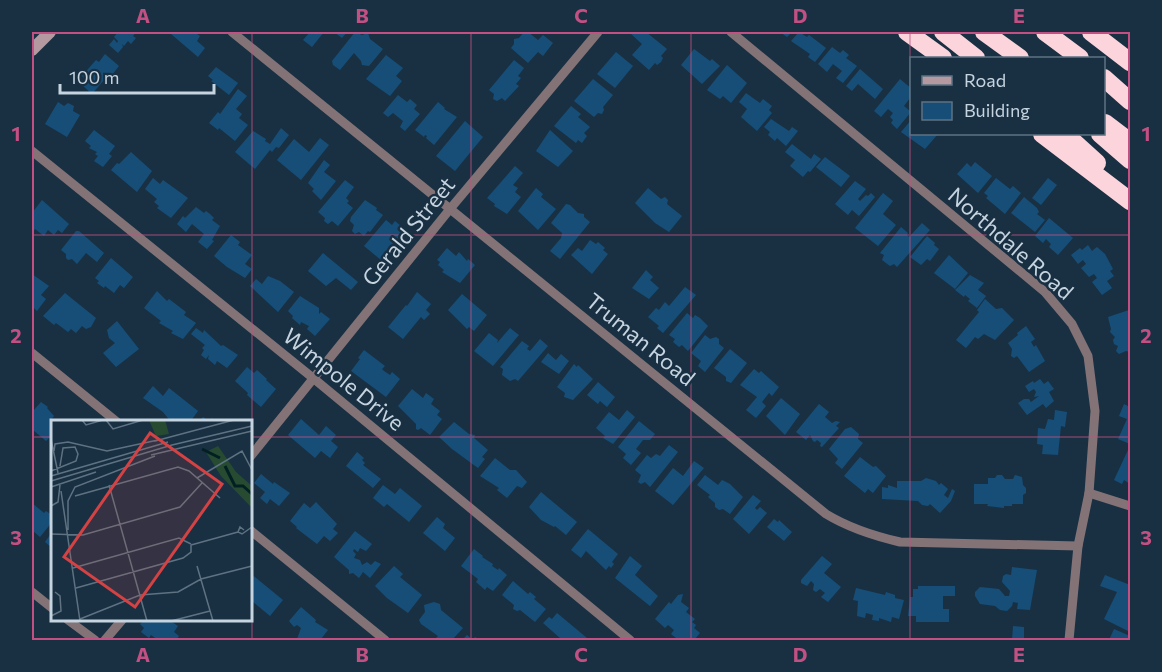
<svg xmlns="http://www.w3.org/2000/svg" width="1162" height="672" font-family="Commissioner,sans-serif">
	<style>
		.building { fill: #164e78 }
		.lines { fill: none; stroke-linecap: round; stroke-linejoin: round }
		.street { stroke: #837377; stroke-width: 9 }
		.secondary { stroke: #b49aa0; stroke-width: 12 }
		.highway { stroke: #fbd4dc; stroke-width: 18 }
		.grid { fill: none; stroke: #c35083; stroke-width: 1.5; stroke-opacity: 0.55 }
		.labels { text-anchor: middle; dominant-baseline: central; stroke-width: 5; stroke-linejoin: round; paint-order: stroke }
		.street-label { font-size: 22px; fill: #c6d4e0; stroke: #193043 }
		.inset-river { fill: none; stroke: #022023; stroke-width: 3 }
		.inset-road { fill: none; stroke: #5e7282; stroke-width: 1.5 }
		.view { fill: #d44244; fill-opacity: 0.15; stroke: #d44244; stroke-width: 3 }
		.inset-edge { fill: none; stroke: #c6d4e0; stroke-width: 3 }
		.neatline { fill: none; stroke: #c35083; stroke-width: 2 }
		.grid-label { font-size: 20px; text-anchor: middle; font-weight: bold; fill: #c35083 }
	</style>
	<rect width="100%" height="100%" fill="#193043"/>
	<g class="building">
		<polygon points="118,32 136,32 133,36 136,38 131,44 128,41 124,46 122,44 123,47 118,53 109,45 114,39 117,43 118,41 114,37"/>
		<polygon points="174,32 194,32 200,36 197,41 205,48 198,57 171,34"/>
		<polygon points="310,32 324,32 312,47 303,40"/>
		<polygon points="334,32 347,32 342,38"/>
		<polygon points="355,32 362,35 368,33 370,39 383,49 369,66 362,65 361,61 354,53 340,70 333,65 332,61"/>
		<polygon points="524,32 528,32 538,40 543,35 553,43 543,56 538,52 528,63 511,48 514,44 514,39 519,38"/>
		<polygon points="631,32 646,32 667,49 661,56 663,58 661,62 657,65 655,63 649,70 632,55 642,44 630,33"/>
		<polygon points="780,32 792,32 787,37"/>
		<polygon points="799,32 807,37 809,35 826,48 815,62 808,57 810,54 791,41"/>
		<polygon points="832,47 840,53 843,50 849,55 846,58 857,66 843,83 836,78 842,71 833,64 827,72 818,64"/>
		<polygon points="694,49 710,61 712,59 720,66 702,84 681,65"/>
		<polygon points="616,52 633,66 615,88 597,74"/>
		<polygon points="105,54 119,66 112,75 110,73 92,94 81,84 85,79 82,76 96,60 99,62"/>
		<polygon points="386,55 403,68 396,76 402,81 390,96 366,79"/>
		<polygon points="514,60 524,68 518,76 521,78 516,84 519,86 505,101 502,98 497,101 493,99 494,94 489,90"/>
		<polygon points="727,65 747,83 731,103 723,96 720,99 707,90"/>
		<polygon points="216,67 238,83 229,95 211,81 213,80 208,76"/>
		<polygon points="860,69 883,89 875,99 858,84 852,91 846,86"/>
		<polygon points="593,79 613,95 603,107 604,110 602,114 598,113 594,117 574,101"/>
		<polygon points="900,79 912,89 912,99 910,98 904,106 911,112 897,129 891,123 893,120 890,117 893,113 888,109 881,117 874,111"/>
		<polygon points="238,89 247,96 236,109 242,114 239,118 248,125 235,141 219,128 218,130 209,123 218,112 220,114"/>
		<polygon points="746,93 760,103 763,99 772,106 769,110 772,113 757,131 741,117 747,109 739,102"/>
		<polygon points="398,95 407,102 410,99 417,105 414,109 420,114 405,131 400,127 403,121 393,113 388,117 383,113"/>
		<polygon points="58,102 64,106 68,103 74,106 73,111 80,115 67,137 45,124"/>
		<polygon points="438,102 445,108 444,109 457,117 434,145 426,138 427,136 425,135 424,137 415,130"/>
		<polygon points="571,106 581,114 578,117 590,127 584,133 587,136 582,143 578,140 576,143 554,126"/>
		<polygon points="771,119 789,131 792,127 798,131 786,146 777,138 775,141 768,135 770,132 764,127"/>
		<polygon points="912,119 912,134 938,134 925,149 901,132"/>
		<polygon points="465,121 483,137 455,171 436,156"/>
		<polygon points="281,128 289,135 279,148 276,147 272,152 270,150 255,169 235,152 253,131 266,139 265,141 270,144"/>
		<polygon points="94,130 115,146 109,154 112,156 103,167 94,161 98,156 95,154 97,152 89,148 91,146 85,141"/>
		<polygon points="550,130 573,151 558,167 536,151"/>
		<polygon points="320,138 329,145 301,180 277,160 294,139 309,152"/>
		<polygon points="792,144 811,159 814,154 821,159 810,172 808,171 803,177 790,166 795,160 785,152"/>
		<polygon points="131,152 152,171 137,192 111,170 117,163 119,164"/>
		<polygon points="825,157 850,176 841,187 816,167"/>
		<polygon points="324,160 330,165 324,172 336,181 321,200 312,191 314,189 308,183"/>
		<polygon points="975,162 992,176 978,193 957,174 967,163 971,167"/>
		<polygon points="515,166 523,173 513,185 518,188 515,192 521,197 507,214 494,206 495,204 487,198"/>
		<polygon points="153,178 160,184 163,180 188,198 171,218 157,208 159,206 154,202 157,199 145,189"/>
		<polygon points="996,178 1010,189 1013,186 1021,193 1005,214 986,198 988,196 984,193"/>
		<polygon points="1048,178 1057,185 1041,205 1032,198"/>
		<polygon points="345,180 354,187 346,198 349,201 347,203 353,208 338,226 332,221 328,224 324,221 325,218 318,212"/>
		<polygon points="855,181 866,189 858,199 860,201 866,195 868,196 871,193 875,197 859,216 852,210 848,215 835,204"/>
		<polygon points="536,188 543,194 541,197 556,209 538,230 518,211"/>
		<polygon points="648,188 661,199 665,197 668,200 667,204 682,216 669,232 655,223 635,203"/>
		<polygon points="883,193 893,201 883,214 896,225 878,246 855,228"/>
		<polygon points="1024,197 1037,208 1039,212 1037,214 1045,220 1035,232 1011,213"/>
		<polygon points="42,200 69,224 62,233 58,230 54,235 48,230 44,236 35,229 33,232 32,230 32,213"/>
		<polygon points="365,200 377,208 376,210 383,215 370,232 368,231 364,236 359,232 355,234 352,231 354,225 350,221 351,217"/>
		<polygon points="566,204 570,205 578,213 584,214 584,217 590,222 560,259 550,251 561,238 562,233 551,223"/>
		<polygon points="196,207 204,213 206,211 210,214 214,218 212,220 220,226 212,240 214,241 207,249 198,242 204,234 192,224 186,232 177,224 183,216 185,218"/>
		<polygon points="1049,218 1073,238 1058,255 1049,247 1051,244 1046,239 1043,243 1035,236"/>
		<polygon points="386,220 392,225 395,221 407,231 395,245 393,244 389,252 381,260 364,246"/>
		<polygon points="922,223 930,230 897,267 894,264 890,266 882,260 884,255 880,253 901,227 908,233 907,235 909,237"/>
		<polygon points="76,231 79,231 104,253 97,262 86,253 77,264 72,259 68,260 66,258 66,254 61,250"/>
		<polygon points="231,235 240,242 238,245 252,255 245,264 252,269 245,278 227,267 214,256"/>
		<polygon points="927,236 935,243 934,245 939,249 930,261 927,259 921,265 910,257"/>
		<polygon points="590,240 596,244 598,242 605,248 603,250 608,254 592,274 571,255 578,248 582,251"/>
		<polygon points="1088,245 1092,251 1097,247 1105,254 1113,269 1110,271 1114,276 1107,281 1112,288 1102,295 1092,282 1097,278 1094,274 1089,277 1081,268 1086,264 1083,260 1078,264 1071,255 1080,248 1082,250"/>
		<polygon points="447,248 456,256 459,252 467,261 468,259 475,265 460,283 442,272 444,270 438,265 440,262 437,260"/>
		<polygon points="323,253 358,282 351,290 336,278 326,286 308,271"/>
		<polygon points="949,255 968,273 955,289 934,273"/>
		<polygon points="111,258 133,277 124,288 120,285 114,293 105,286 104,288 97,283 99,281 95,278"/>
		<polygon points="646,270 653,277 650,280 659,288 649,299 632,288"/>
		<polygon points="32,274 49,286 41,295 46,299 37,311 32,306"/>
		<polygon points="970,275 984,283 978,290 986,296 977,308 968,301 970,299 965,295 964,297 955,290"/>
		<polygon points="268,276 280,281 294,292 278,312 250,286 256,279 262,284"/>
		<polygon points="685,287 696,295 663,333 657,328 659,326 648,317 656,308 659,310 665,302 669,306"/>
		<polygon points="157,291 167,301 169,299 186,312 184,315 196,323 183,339 171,333 173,331 159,323 161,321 144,308"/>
		<polygon points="417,292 431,304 426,310 430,314 424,320 421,317 403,339 388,327 406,305 407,306"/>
		<polygon points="65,293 96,318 91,327 86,329 82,326 76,333 71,329 68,332 56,323 54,325 43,316"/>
		<polygon points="462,294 487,315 474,331 469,327 467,329 448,310"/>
		<polygon points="300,296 319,308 319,314 321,312 330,319 315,336 307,329 309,326 301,322 300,325 292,318 293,316 288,311"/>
		<polygon points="985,299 996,309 1002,308 1014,320 995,340 984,334 978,339 975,337 966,348 956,340 979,312 977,310"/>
		<polygon points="1129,310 1130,352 1126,351 1119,354 1116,351 1118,346 1114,344 1113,340 1115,337 1110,332 1111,329 1108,317"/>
		<polygon points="687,313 693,318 695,315 700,318 708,326 688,351 682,345 679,347 673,342 675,339 669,335"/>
		<polygon points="117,321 139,349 116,367 103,353 115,343 109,338 107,330"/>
		<polygon points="1026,326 1035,339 1031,342 1034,347 1036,345 1045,361 1029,372 1017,356 1014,358 1011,356 1012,349 1008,343 1018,335 1017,333"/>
		<polygon points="196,328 203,333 204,330 221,346 223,345 238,355 227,368 217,361 215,365 208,359 209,355 206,359 201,355 204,350 202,348 205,345 191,334"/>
		<polygon points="510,328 519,335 493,366 474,351 489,333 498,340 497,343"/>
		<polygon points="705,335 710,339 716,337 719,339 719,344 724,348 705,372 698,366 701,361 691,353"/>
		<polygon points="540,339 548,346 518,381 515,379 510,381 502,375 503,369 500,367 522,341 529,346 527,349 530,351"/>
		<polygon points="730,349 747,363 731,383 726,381 726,377 714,368"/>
		<polygon points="364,350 385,366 382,369 384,371 390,375 392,372 400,379 386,397 351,371 360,359 358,358"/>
		<polygon points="548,353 556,360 561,354 569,361 559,374 541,362"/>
		<polygon points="574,364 577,367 578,365 593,379 573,400 564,397 565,393 557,387"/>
		<polygon points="247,367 254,373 257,370 267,379 266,380 276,389 261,407 247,395 248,393 235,381"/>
		<polygon points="754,369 759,373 761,371 779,387 772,396 769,393 762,402 766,406 756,418 746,410 757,397 740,385"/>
		<polygon points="1040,379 1044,384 1048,381 1054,389 1049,392 1054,401 1046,408 1043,404 1027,415 1018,403 1024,399 1029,399 1031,402 1039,396 1034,397 1036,392 1034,389 1029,392 1025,386 1033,381 1034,383"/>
		<polygon points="598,382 615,397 607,407 600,401 598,404 587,395"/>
		<polygon points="153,386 163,396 169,388 198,411 190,422 171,422 163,412 143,398"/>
		<polygon points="412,389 423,398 426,393 434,399 431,404 440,411 437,415 442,419 430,435 421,428 418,430 416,429 416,424 398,406"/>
		<polygon points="781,398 800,414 785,435 766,416"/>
		<polygon points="41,402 48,407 47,408 54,416 52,419 52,438 49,438 46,441 33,430 32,431 32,412"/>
		<polygon points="819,404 829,412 825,417 832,423 836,421 840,422 836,426 839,428 822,447 820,446 821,443 817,440 815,442 813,441 810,435 806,440 796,432"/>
		<polygon points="1124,404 1130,407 1130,444 1118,439 1127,419 1119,416"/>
		<polygon points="627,410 635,417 613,444 603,438 605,436 596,428 609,412 619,420"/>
		<polygon points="1055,410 1067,412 1065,427 1061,426 1058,455 1042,454 1043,445 1037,444 1038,428 1045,429 1048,419 1054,420"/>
		<polygon points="203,417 209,421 212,418 216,422 199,422"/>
		<polygon points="301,419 319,435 326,426 336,435 331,441 338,447 330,458 321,451 315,458 288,435"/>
		<polygon points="639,421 655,434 650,440 643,440 636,449 641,453 631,465 623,458 626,454 618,447"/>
		<polygon points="454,422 469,434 475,435 474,438 488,450 482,457 485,459 478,468 452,449 439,437"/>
		<polygon points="851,427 859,434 858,439 863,443 842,469 835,463 838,459 829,449 845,429"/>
		<polygon points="669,445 678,452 650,487 645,482 641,484 638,482 641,475 635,470 647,455 651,458 656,454 660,456"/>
		<polygon points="1128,450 1130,451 1130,484 1124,480 1122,484 1114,480"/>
		<polygon points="357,452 364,458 362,460 365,463 363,465 381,479 373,488 346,466"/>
		<polygon points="860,457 873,467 876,466 886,476 873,493 868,489 865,493 844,476"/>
		<polygon points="495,458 510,470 516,470 527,482 522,488 517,486 507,498 497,490 499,488 480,476"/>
		<polygon points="694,461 704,468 673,505 655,491 673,468 683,476"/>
		<polygon points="261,474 273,484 274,482 290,493 279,506 270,499 267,504 260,498 265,492 254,483"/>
		<polygon points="705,475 718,485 722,480 730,484 743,497 730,514 723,509 719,510 715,507 715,503 708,497 710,495 697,485"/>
		<polygon points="997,475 1002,475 1005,479 1013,479 1015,475 1022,477 1023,485 1026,488 1026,493 1023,495 1023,504 1012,504 1012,506 1004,506 1004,508 987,506 988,504 974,504 974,484 988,484 988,478 995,478"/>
		<polygon points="926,478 936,481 939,485 941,483 948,489 944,495 948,498 952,489 955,491 951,501 940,513 930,504 928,506 922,505 918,501 882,499 882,487 888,488 888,485 897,488 897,481 921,481"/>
		<polygon points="383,485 395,494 400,488 422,506 409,522 387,504 384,507 373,498"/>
		<polygon points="541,492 577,522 566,535 555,526 554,527 541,520 529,507"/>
		<polygon points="753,495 761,501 755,508 757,510 760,507 767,513 749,534 733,519"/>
		<polygon points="316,502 337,524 333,529 338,533 330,541 324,536 317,544 296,528 297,527 290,521 304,503 310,508"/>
		<polygon points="32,503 44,513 46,511 52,515 52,522 40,537 33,531 32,532"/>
		<polygon points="437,517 445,524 443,528 455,538 445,551 423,533"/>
		<polygon points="774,519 778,522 779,520 792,532 784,541 767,527"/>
		<polygon points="588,529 618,554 612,562 614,564 611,568 609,566 606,570 586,551 581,558 571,550"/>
		<polygon points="355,531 372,544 366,551 360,548 358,552 354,549 353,551 356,554 354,558 360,560 362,565 367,562 371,565 375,561 381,564 370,578 363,572 359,578 353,573 349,574 349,570 334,557"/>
		<polygon points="52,532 52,548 45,542"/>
		<polygon points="474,549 483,556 482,557 493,564 492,566 498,570 499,568 507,575 493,591 487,587 485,590 476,582 478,579 461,566"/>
		<polygon points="630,556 642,566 635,575 658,596 650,606 615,578"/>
		<polygon points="822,556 832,564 824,573 841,587 828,602 821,597 825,593 820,589 816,592 813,590 814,584 811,581 807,586 801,583 801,580"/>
		<polygon points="394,566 403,574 400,577 422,595 408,613 387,598 375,586"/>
		<polygon points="1012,567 1037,570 1030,610 1017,609 1018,603 1013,602 1012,606 1007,611 1000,610 995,606 980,604 975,596 975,592 980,587 999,589 1005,596 1009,596 1010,591 1002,582 1003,576 1006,574 1011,575"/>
		<polygon points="250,573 283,600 270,616 253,602 250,604"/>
		<polygon points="1105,575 1130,585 1130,632 1104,619 1117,592 1100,586"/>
		<polygon points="513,581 528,594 530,592 536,597 534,599 546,609 535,622 520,610 517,611 513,609 514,605 502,595"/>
		<polygon points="918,586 955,586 955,596 943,596 943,609 949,609 949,622 916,622 916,616 908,616 910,597 913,597 913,589 918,589"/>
		<polygon points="856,588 885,595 886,592 895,595 895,598 904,600 899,619 892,617 891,622 879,618 879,621 872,620 873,615 866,613 865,618 857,616 858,601 853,600"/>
		<polygon points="683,594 681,602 689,608 686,612 695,619 692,622 696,625 694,628 700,633 694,640 674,640 676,638 671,634 674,630 668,625 665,628 655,619 669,602 671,604 678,595"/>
		<polygon points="434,602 440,604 441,610 463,628 452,640 440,640 436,638 438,636 421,624 419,620 425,612 424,605"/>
		<polygon points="301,607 316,620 315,622 328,630 321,639 323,640 297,639 301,628 297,625 294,627 289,621"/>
		<polygon points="557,613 587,638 585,640 558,640 560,638 543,623 549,617 552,619"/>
		<polygon points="144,620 169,620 178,626 174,632 179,636 176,640 158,640 151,635 149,638 141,632 144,628 140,624"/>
		<polygon points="1013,626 1024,627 1024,640 1012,640"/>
		<polygon points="1114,629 1130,636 1130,640 1109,640"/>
		<polygon points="467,635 473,640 475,637 480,640 462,640"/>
	</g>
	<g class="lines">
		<g class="street">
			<path d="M232 32 826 514C849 528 874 536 900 542L1078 546"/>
			<polyline points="731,32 1045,292 1072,324 1088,356 1095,411 1089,493 1078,546 1069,640"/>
			<polyline points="32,151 313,378 630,640"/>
			<polyline points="32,353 117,422"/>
			<polyline points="250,457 450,209 598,32"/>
			<polyline points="1089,493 1130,506"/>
			<polyline points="250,530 385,640"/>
			<polyline points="32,592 52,608"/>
			<polyline points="68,620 95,640"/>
			<polyline points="105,640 122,620"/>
		</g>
		<polyline class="secondary" points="32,50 50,32"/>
		<g class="highway">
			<polyline points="907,32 943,58"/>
			<polyline points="943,32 976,58"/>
			<polyline points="984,32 1020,58"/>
			<polyline points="1045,32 1080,58"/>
			<polyline points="1091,32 1130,62"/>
			<polyline points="1104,78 1130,101"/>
			<polyline points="1105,123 1130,142"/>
			<polyline points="1042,134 1130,201"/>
			<polyline points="1065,134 1097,163"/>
			<polyline points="1100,134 1130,160"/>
		</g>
	</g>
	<path class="grid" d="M252 32V640M471 32V640M691 32V640M910 32V640M32 235H1130M32 437H52M250 437H1130"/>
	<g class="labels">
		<g class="street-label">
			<text transform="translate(408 231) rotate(-51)">Gerald Street</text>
			<text transform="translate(1011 243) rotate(41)">Northdale Road</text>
			<text transform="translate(641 339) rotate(39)">Truman Road</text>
			<text transform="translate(344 379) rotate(39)">Wimpole Drive</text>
		</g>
	</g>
	<g transform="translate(51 420)">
		<rect width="201" height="201" fill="#193043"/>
		<path d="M98 0H114L118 14 105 16ZM167 26 185 52 201 66V88L170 56 155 32Z" fill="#264b31"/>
		<path class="inset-river" d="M151 29 169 38M174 46 184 66H192L201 74"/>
		<path class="inset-road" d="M31 0 35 5 52 0M55 0 62 9 92 0M0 19 7 53M104 21 183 0M3 31 4 24 17 22 56 31 107 20M100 35 201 11M0 51 25 41 27 34 24 27 12 28 9 46M0 56 117 22M146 58 191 31 201 50M0 61 121 25 201 6M58 65 96 201M0 67 45 52M10 71 29 201M24 76 127 47 138 51 169 78M0 86 7 82 9 65M17 110V81L24 67 104 36M193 110 189 107 187 112 191 114 201 107M0 114 32 115 129 87 151 63M140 125 187 112M146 146 162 201M22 148 128 118 140 124M25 168 132 138 140 132V125M0 196 10 191 9 176 4 172M29 199 89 175 127 172 150 159 201 146M120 201 159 191"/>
		<path class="view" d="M99 13 171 64 84 187 13 137Z"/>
		<rect width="201" height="201" class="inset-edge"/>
	</g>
	<rect width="1162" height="672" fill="none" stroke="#193043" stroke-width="66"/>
	<rect x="910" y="57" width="195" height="78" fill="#193043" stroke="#5e7282" stroke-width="1.5"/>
	<rect x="922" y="76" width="30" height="9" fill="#b49aa0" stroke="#5e7282" stroke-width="1.5"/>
	<text x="964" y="87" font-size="18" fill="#c6d4e0">Road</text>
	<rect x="922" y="102" width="30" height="18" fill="#164e78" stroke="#5e7282" stroke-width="1.5"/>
	<text x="964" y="117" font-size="18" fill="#c6d4e0">Building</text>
	<path d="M60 84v9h154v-9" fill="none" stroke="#c6d4e0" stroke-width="3"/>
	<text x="69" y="84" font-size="18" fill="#c6d4e0" stroke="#193043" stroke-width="4.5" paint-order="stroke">100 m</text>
	<rect x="33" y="33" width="1096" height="606" class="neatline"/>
	<g class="grid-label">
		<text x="143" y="23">A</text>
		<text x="362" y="23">B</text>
		<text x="581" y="23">C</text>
		<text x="800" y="23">D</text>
		<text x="1019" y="23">E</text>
		<text x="16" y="141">1</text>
		<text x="1146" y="141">1</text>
		<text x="16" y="343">2</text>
		<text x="1146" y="343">2</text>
		<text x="16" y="545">3</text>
		<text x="1146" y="545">3</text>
		<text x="143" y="662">A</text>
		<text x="362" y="662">B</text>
		<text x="581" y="662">C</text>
		<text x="800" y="662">D</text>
		<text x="1019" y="662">E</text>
	</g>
</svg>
